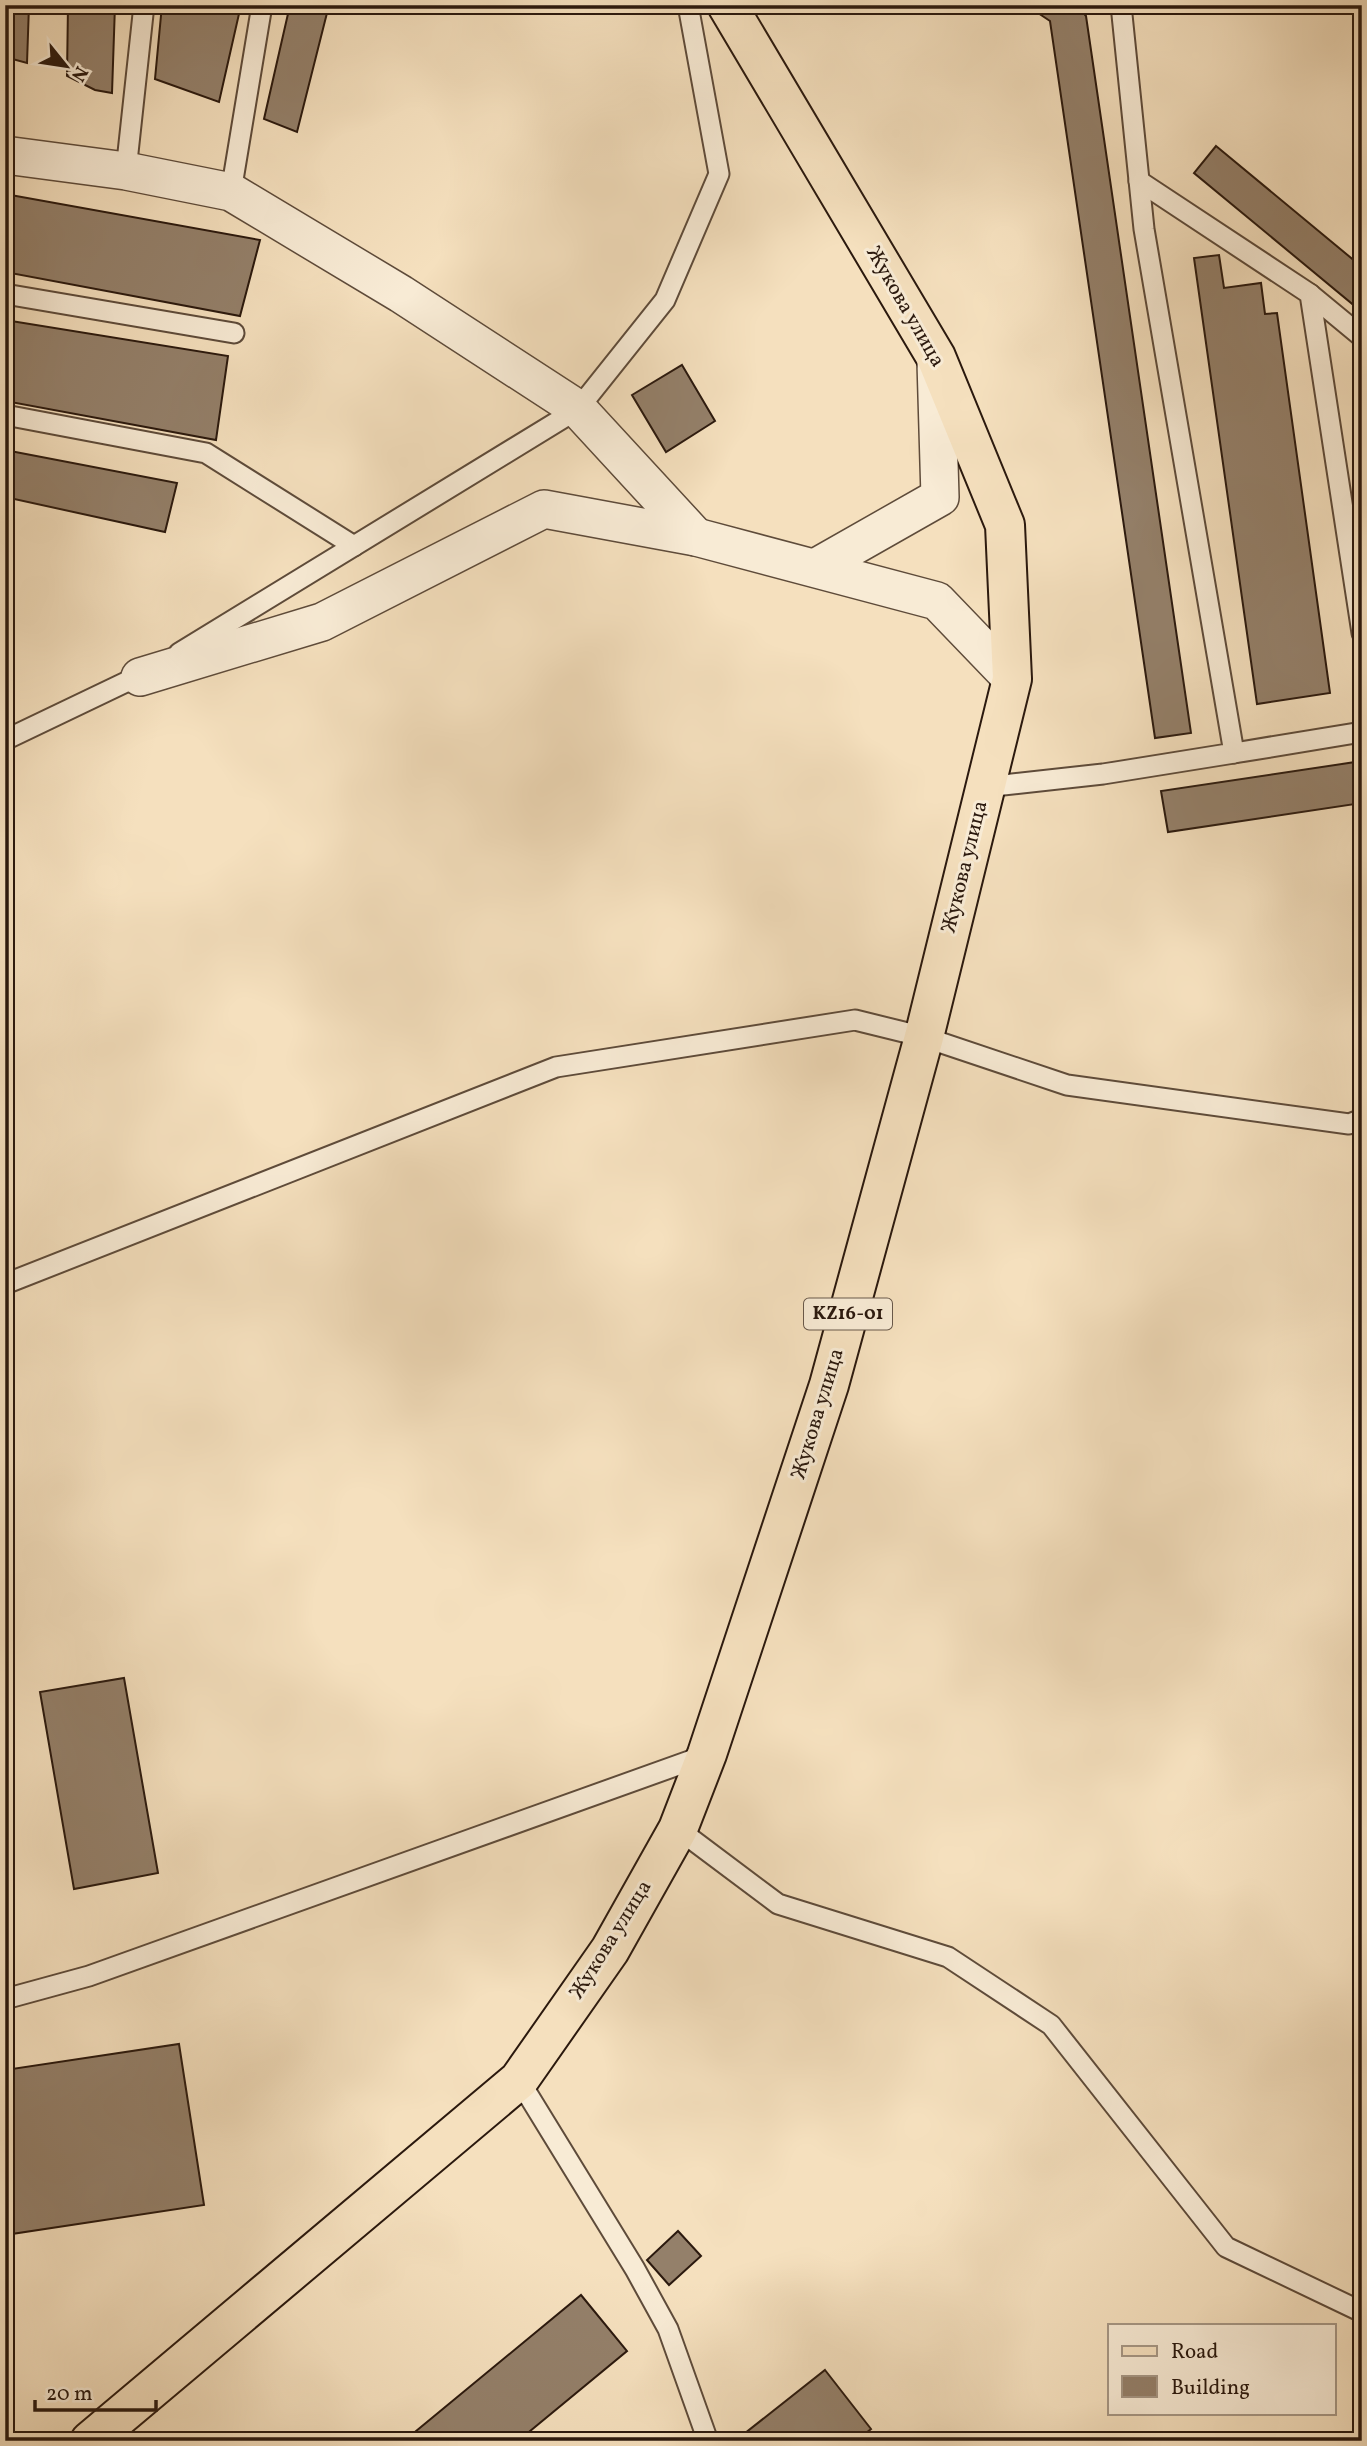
<svg xmlns="http://www.w3.org/2000/svg" width="1367" height="2446" font-family="Vollkorn,serif">
	<style>
		.building { fill: #94806a; stroke: #2b190e; stroke-width: 2 }
		.lines { fill: none; stroke-linecap: round; stroke-linejoin: round }
		.lane-casing { stroke: #5e4b3a; stroke-width: 23 }
		.street-casing { stroke: #5e4b3a; stroke-width: 40 }
		.primary-casing { stroke: #2b190e; stroke-width: 42 }
		.lane { stroke: #f8ebd5; stroke-width: 19 }
		.street { stroke: #f8ebd5; stroke-width: 37 }
		.primary { stroke: #f5e0be; stroke-width: 38 }
		.labels { text-anchor: middle; dominant-baseline: central; stroke-width: 6; stroke-linejoin: round; paint-order: stroke }
		.shield { fill: #f8ebd5; stroke: #68584a; stroke-width: 2 }
		.shield-label { font-size: 19px; font-weight: bold; fill: #2b190e }
		.street-label { font-size: 21px; fill: #2b190e; stroke: #f8ebd5 }
	</style>
	<rect width="100%" height="100%" fill="#f5e0be"/>
	<filter id="stains"><feTurbulence type="fractalNoise" baseFrequency=".00286" numOctaves="4"/><feColorMatrix values="0 0 0 0 .2 0 0 0 0 .09 0 0 0 0 .02 0 0 0 .5 -.17"/></filter>
	<radialGradient id="worn" r=".72"><stop offset=".6" stop-color="#630" stop-opacity="0"/><stop offset="1" stop-color="#630" stop-opacity=".3"/></radialGradient>
	<g class="building">
		<polygon points="5,5 29,5 27,63 5,57"/>
		<polygon points="68,5 115,5 112,93 95,90 67,76"/>
		<polygon points="162,5 241,5 219,102 155,79"/>
		<polygon points="290,5 329,5 297,132 264,119"/>
		<polygon points="1026,5 1077,5 1086,16 1191,733 1155,738 1050,21"/>
		<polygon points="1216,146 1362,267 1362,312 1194,173"/>
		<polygon points="5,194 260,240 240,316 5,272"/>
		<polygon points="1219,255 1224,288 1261,283 1265,314 1277,313 1330,693 1257,704 1194,258"/>
		<polygon points="5,320 228,356 216,440 5,401"/>
		<polygon points="682,365 715,421 666,452 632,395"/>
		<polygon points="5,450 177,483 165,532 5,497"/>
		<polygon points="1362,761 1362,803 1168,832 1161,791"/>
		<polygon points="124,1678 158,1873 74,1889 40,1692"/>
		<polygon points="179,2044 204,2205 5,2235 5,2070"/>
		<polygon points="678,2231 701,2256 669,2285 647,2260"/>
		<polygon points="581,2295 627,2351 518,2441 404,2441"/>
		<polygon points="825,2370 871,2429 856,2441 735,2441"/>
	</g>
	<g class="lines">
		<g class="lane-casing">
			<g id="lane">
				<polyline points="126,171 144,5"/>
				<polyline points="1139,181 1310,294 1362,633"/>
				<polyline points="231,192 262,5"/>
				<polyline points="5,294 234,333"/>
				<polyline points="1310,294 1362,337"/>
				<polyline points="5,415 206,453 354,546"/>
				<polyline points="179,653 578,409 665,300 719,174 688,5"/>
				<polyline points="5,740 147,672"/>
				<polyline points="1234,753 1362,732"/>
				<polyline points="985,787 1103,774 1234,753 1144,229 1121,5"/>
				<polyline points="5,1284 556,1067 855,1020 924,1037 1067,1085 1349,1124 1362,1119"/>
				<polyline points="678,1829 778,1904 948,1957 1051,2025 1226,2247 1362,2312"/>
				<polyline points="5,1999 89,1976 706,1755"/>
				<polyline points="519,2080 635,2269 668,2329 708,2441"/>
			</g>
		</g>
		<g class="street-casing">
			<g id="street">
				<polyline points="5,155 126,171 231,192 401,294 578,409 696,537"/>
				<polyline points="815,568 940,497 936,362"/>
				<polyline points="140,677 322,622 544,509 696,537 937,601 1012,679"/>
			</g>
		</g>
		<g class="primary-casing">
			<polyline id="primary" points="90,2441 519,2080 610,1950 678,1829 707,1754 829,1385 924,1037 1012,679 1005,525 936,357 727,5"/>
		</g>
		<use href="#lane" class="lane"/>
		<use href="#street" class="street"/>
		<use href="#primary" class="primary"/>
	</g>
	<g class="labels">
		<rect class="shield" x="804" y="1298.5" width="88" height="31" rx="5"/>
		<g class="shield-label">
			<text x="848" y="1314">KZ16-01</text>
		</g>
		<g class="street-label">
			<text transform="translate(905 307) rotate(60)">Жукова улица</text>
			<text transform="translate(965 867) rotate(-76)">Жукова улица</text>
			<text transform="translate(818 1414) rotate(-73)">Жукова улица</text>
			<text transform="translate(611 1940) rotate(-58)">Жукова улица</text>
		</g>
	</g>
	<rect width="1367" height="2446" fill="none" stroke="#f5e0be" stroke-width="28"/>
	<rect x="7" y="7" width="1353" height="2432" fill="none" stroke="#2b190e" stroke-width="3.5"/>
	<rect x="14" y="14" width="1339" height="2418" fill="none" stroke="#2b190e" stroke-width="2"/>
	<rect x="1108" y="2324" width="228" height="91" fill="#f8ebd5" stroke="#a69785" stroke-width="2"/>
	<rect x="1122" y="2346" width="35" height="10" fill="#f5e0be" stroke="#a69785" stroke-width="2"/>
	<text x="1171" y="2358" font-size="21" fill="#2b190e">Road</text>
	<rect x="1122" y="2376" width="35" height="21" fill="#94806a" stroke="#a69785" stroke-width="2"/>
	<text x="1171" y="2394" font-size="21" fill="#2b190e">Building</text>
	<g transform="translate(66 66) rotate(120)" stroke="#f8ebd5" stroke-width="5" paint-order="stroke">
	<path d="M0-5L12 26L0 18L-12 26Z" fill="#2b190e"/>
	<text y="-10" font-size="19" font-weight="bold" text-anchor="middle" fill="#2b190e">N</text>
	</g>
	<path d="M35 2400v10h121v-10" fill="none" stroke="#2b190e" stroke-width="3.5"/>
	<text x="46" y="2400" font-size="21" fill="#2b190e" stroke="#f8ebd5" stroke-width="5" paint-order="stroke">20 m</text>
	<rect width="100%" height="100%" filter="url(#stains)"/>
	<rect width="100%" height="100%" fill="url(#worn)"/>
</svg>
